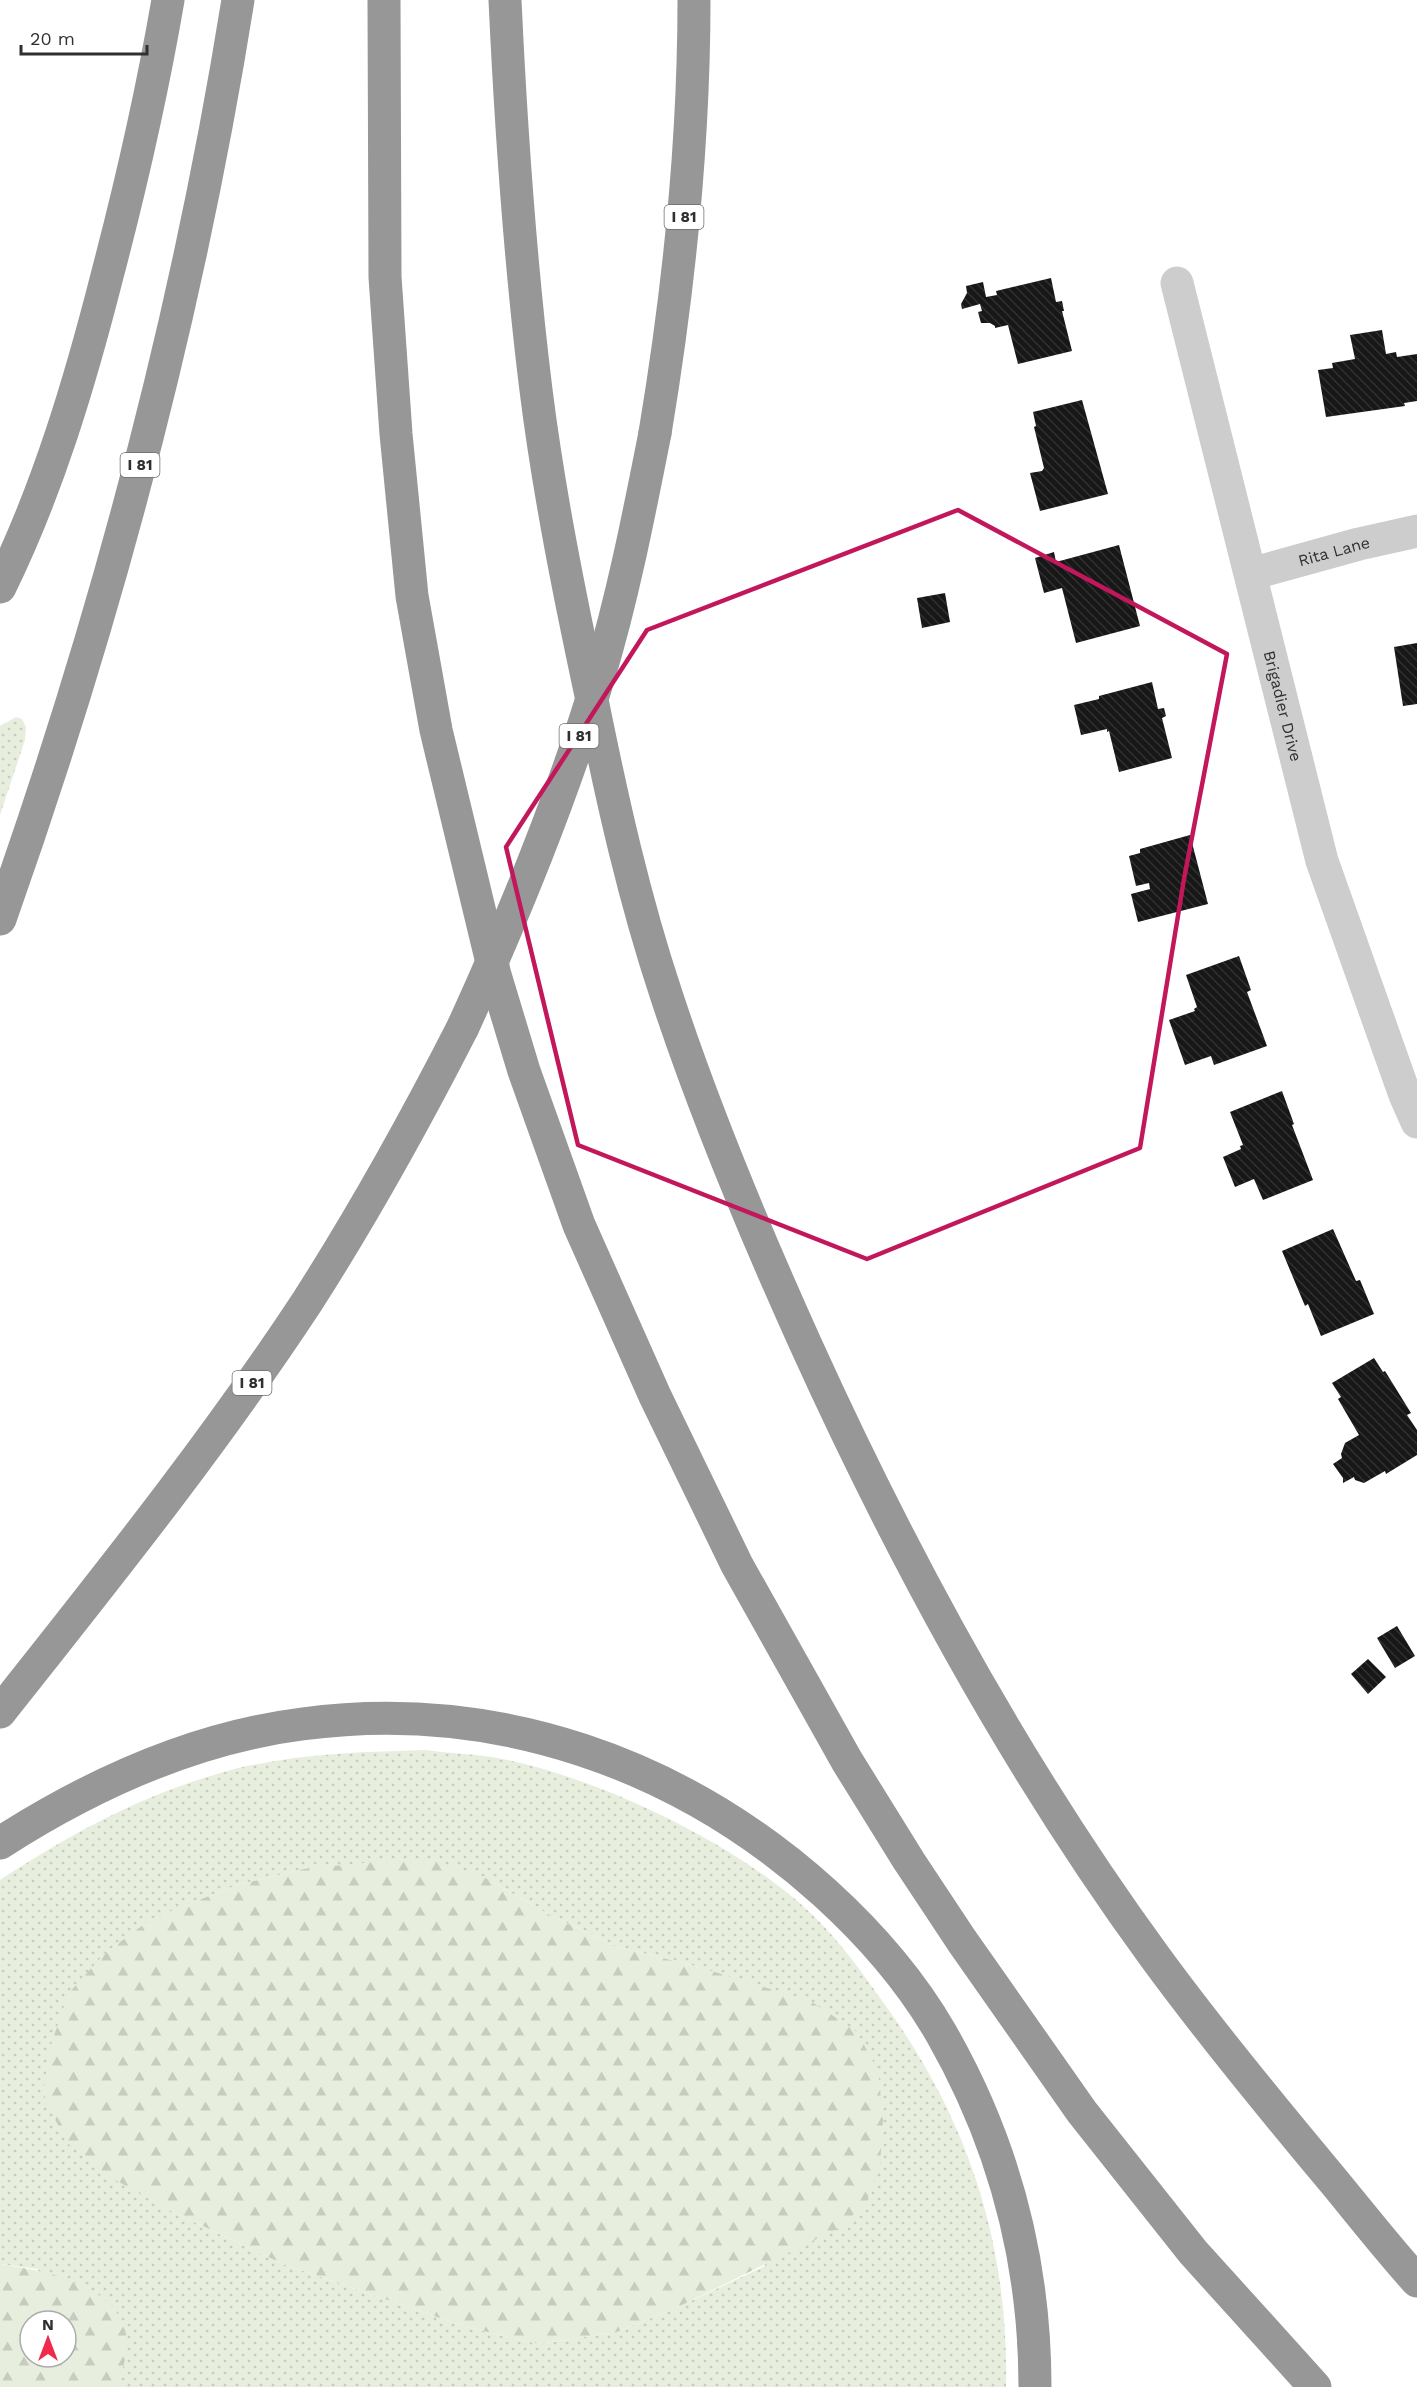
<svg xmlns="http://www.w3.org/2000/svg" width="1417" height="2387" font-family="'Work Sans',sans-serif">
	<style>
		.grass { fill: url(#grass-dots); fill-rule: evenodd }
		.forest { fill: url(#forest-firs); fill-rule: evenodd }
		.building { fill: url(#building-back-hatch) }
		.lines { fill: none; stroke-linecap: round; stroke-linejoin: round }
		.minor { stroke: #cdcdcd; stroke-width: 33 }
		.motorway { stroke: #979797; stroke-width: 33 }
		.motorway-bridge { stroke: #979797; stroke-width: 33 }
		.marked { fill: none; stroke: #c2185b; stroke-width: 4.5; stroke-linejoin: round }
		.labels { text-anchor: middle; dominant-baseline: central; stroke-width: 6; stroke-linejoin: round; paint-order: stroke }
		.shield { fill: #fff; stroke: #6e6e6e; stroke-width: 1.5 }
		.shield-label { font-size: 15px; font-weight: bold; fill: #303030 }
		.street-label { font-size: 16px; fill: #303030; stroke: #fff }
	</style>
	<defs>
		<pattern id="grass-dots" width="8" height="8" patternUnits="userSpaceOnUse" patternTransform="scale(1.5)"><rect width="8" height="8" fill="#e8eedd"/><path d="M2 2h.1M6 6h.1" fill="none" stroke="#c7ccbe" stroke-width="1.8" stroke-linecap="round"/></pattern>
		<pattern id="forest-firs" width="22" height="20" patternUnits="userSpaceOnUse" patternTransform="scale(1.5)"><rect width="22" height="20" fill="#e8eedd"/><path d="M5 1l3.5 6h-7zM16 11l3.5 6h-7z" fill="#c7ccbe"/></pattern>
		<pattern id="building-back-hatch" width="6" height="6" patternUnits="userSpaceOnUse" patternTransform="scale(1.5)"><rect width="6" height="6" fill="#171717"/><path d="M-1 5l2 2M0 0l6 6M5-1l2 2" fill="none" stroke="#303030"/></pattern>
	</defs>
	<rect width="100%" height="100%" fill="#fff"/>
	<g class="grass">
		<polygon points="16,717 22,719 26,727 25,740 0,815 0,726"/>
		<path d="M425 1750C447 1753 470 1754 492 1757 591 1774 730 1840 804 1907 831 1931 854 1961 875 1991 965 2111 1009 2237 1006 2387H117L119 2385 37 2269 0 2264V1880C67 1836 140 1796 217 1774 284 1754 356 1752 425 1750ZM304 1869 484 1877 548 1914 618 1947 699 1967 765 2266 678 2307 617 2332 539 2344 466 2327 283 2264 171 2211 104 1954 152 1919 237 1885Z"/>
	</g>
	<g class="forest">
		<polygon points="373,1862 434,1862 484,1877 548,1914 618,1947 699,1967 812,2002 856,2031 878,2070 883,2120 880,2164 867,2201 841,2227 678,2307 617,2332 539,2344 466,2327 283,2264 171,2211 110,2177 66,2142 43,2093 51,2045 68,1994 104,1954 151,1919 237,1885 304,1869"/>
		<path d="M0 2264C45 2271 119 2283 127 2339 129 2350 121 2373 119 2385L117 2387H0ZM30 2321H66V2357H30Z"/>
	</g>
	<g class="building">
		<polygon points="1051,278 1056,302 1062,301 1064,311 1062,311 1072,351 1018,364 1008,325 995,328 995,326 990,323 981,323 978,312 982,311 980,304 962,309 961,304 967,293 966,286 983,282 986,297 997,295 996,291"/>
		<polygon points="1382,330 1386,354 1396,352 1397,357 1417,354 1417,401 1404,403 1405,406 1326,417 1318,370 1333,368 1332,363 1355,359 1350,335"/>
		<polygon points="1082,400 1108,494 1040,511 1030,473 1042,471 1044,468 1034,427 1036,426 1033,412"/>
		<polygon points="1119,545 1140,626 1076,643 1062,588 1044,593 1035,558 1054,552 1056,562"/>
		<polygon points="945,593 950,622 922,628 917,598"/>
		<polygon points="1417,643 1417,704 1403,706 1394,647"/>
		<polygon points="1152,682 1158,709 1164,708 1166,716 1162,718 1172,758 1119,772 1109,731 1107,732 1107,729 1081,735 1074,705 1099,699 1099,696"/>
		<polygon points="1190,835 1208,904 1138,922 1131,894 1150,889 1149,883 1136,886 1129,856 1140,853 1140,849"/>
		<polygon points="1239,956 1251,990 1247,992 1267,1046 1214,1065 1211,1056 1185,1065 1169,1020 1195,1011 1194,1009 1197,1007 1186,975"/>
		<polygon points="1282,1091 1294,1124 1292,1125 1313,1180 1263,1200 1254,1179 1235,1187 1223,1157 1241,1149 1240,1146 1243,1145 1230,1112"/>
		<polygon points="1333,1229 1356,1281 1360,1280 1374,1314 1321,1336 1308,1304 1305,1306 1282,1251"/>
		<polygon points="1374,1358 1383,1372 1385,1371 1411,1413 1407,1415 1417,1430 1417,1455 1386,1474 1385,1471 1364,1483 1355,1480 1354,1477 1343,1483 1343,1478 1333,1464 1342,1458 1341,1454 1345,1443 1359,1435 1338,1399 1341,1397 1332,1383"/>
		<polygon points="1397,1626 1415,1656 1395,1668 1377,1638"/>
		<polygon points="1368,1659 1386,1677 1368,1694 1351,1674"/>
	</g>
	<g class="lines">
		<g class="minor">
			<path id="s1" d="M1177 283 1322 861 1405 1095 1417 1122"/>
			<path id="s2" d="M1251 574 1359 544 1417 531"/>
		</g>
		<g class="motorway">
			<polyline points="384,0 385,277 396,434 412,596 436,730 495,975 524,1071 579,1225 655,1396 737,1565 847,1761 909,1861 962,1941 1082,2112 1193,2252 1315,2387"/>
			<path d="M505 0C511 130 520 261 536 390 549 494 570 597 592 700 612 799 634 898 666 994 705 1113 754 1230 806 1345 903 1559 1016 1767 1155 1957 1212 2035 1274 2110 1336 2184 1363 2217 1389 2250 1417 2281"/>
			<path d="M655 433C679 289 694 146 694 0"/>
			<path d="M0 587C48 489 80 382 107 276 131 185 152 93 168 0"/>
			<path d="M0 919C106 620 188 313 238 0"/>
			<path d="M0 1712C106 1578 213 1445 307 1302 364 1213 415 1121 463 1027"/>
			<path d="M0 1843C92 1784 192 1738 302 1724 496 1698 681 1763 825 1893 869 1933 911 1981 941 2033 1004 2143 1035 2260 1035 2387"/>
		</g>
		<path class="motorway-bridge" d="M463 1027C515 913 563 796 599 676 623 596 639 514 655 433"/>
	</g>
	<path class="marked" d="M958 510 1227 654 1184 879 1140 1148 867 1259 578 1145 506 847 647 630Z"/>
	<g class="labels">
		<g class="shield">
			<rect x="664.5" y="205" width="39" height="24" rx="4.5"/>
			<rect x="120.5" y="453" width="39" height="24" rx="4.5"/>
			<rect x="559.5" y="724" width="39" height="24" rx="4.5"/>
			<rect x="232.5" y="1371" width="39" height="24" rx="4.5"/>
		</g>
		<g class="shield-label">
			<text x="684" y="217">I 81</text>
			<text x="140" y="465">I 81</text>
			<text x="579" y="736">I 81</text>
			<text x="252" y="1383">I 81</text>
		</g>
		<g class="street-label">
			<text stroke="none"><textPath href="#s2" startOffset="86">Rita Lane</textPath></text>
			<text stroke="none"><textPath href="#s1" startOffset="436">Brigadier Drive</textPath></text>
		</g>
	</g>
	<g transform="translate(48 2339)"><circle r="28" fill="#ffffff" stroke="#acacac" stroke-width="1.5"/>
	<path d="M0-4.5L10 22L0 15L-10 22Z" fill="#f0294d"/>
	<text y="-9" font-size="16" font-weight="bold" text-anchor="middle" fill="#303030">N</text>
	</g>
	<path d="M21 45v9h126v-9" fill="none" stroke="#303030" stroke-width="3"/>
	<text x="30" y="45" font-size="18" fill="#303030" stroke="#ffffff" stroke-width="4.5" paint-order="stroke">20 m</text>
</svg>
